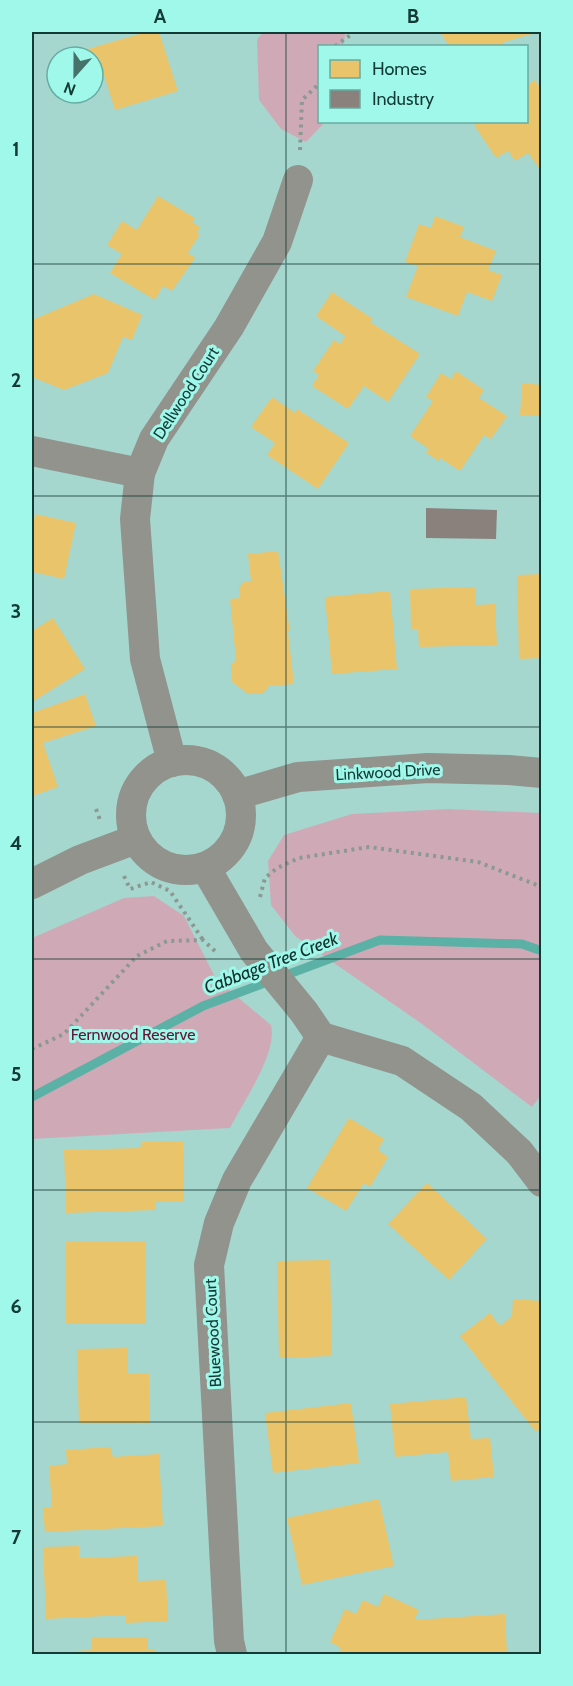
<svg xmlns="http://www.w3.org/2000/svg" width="573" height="1686" font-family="Cabin,sans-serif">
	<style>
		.green { fill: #cfaab6 }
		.homes { fill: #e9c46a }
		.industry { fill: #8a817c }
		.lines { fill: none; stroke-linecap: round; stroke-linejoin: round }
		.stream { stroke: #5cb1a6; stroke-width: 9 }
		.path { stroke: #8c9892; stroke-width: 4; stroke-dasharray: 3 4.5; stroke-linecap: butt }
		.street { stroke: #91938c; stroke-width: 30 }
		.grid { fill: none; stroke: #143a35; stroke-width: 1.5; stroke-opacity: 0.55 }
		.labels { text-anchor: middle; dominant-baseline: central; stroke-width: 6; stroke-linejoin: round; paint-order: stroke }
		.street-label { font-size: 16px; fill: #143a35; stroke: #9ff8ea }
		.park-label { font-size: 16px; fill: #631431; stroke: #9ff8ea }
		.water-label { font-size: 18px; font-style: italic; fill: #12312d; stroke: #9ff8ea }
		.neatline { fill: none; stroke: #143a35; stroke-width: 2 }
		.grid-label { font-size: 20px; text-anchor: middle; font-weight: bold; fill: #143a35 }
	</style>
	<rect width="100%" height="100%" fill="#a5d7cf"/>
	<g class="green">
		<polygon points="263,32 346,32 343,46 320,46 320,122 325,122 306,142 281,129 259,100 257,40"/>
		<polygon points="449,809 541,813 542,1094 532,1107 422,1024 295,936 271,905 268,861 284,835 352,814"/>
		<path d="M154 896 184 916 216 979 271 1025C278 1053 243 1102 230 1128L32 1139V938L124 898Z"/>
	</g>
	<g class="homes">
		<polygon points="146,32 159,32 178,91 115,110 104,75 93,78 93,57 75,57 74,53"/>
		<polygon points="440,32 539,32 504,42 501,46 449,46"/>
		<polygon points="535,80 542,90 542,172 528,153 515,161 508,151 496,158 474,125 478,122 526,122 526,86"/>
		<polygon points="158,196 195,218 192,222 200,227 197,233 200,234 188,253 195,258 172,291 163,286 155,300 110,273 122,254 107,245 122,221 137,230"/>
		<polygon points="435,216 464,227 460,237 496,251 488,270 502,275 492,301 467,292 458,316 406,297 418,266 405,262 419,224 431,228"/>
		<polygon points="332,292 373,319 370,322 420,354 388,402 364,386 348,409 312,386 319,375 313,371 334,340 340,344 345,336 316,316"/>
		<polygon points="94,294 142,315 132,340 123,337 108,373 64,390 32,377 32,320"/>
		<polygon points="456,371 484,390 479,398 507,416 491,439 484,435 460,471 440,458 439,461 426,453 429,449 410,436 433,401 426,397 441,373 451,379"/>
		<polygon points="522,383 542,385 542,416 520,415"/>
		<polygon points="272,397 295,413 297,409 349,443 318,489 267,455 275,443 251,427"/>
		<polygon points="35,514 76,523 64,579 33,572 32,577 32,521 34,521"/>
		<polygon points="278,551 290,632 288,632 294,684 269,686 263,693 248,694 232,682 231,665 236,660 230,599 240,598 239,588 244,582 251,581 248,554"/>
		<polygon points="542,574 542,658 519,659 517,575"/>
		<polygon points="475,587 476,605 495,604 497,645 419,647 418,629 411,629 410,589"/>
		<polygon points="390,591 397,669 332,674 325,597"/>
		<polygon points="53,618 85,669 32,702 32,631"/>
		<polygon points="85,694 96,726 43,743 58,787 32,796 32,727 34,726 32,713"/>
		<polygon points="349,1118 384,1139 378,1150 388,1157 370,1187 364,1183 346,1211 307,1188"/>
		<polygon points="183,1141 184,1202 155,1202 156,1210 66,1213 64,1150 140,1148 142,1142"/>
		<polygon points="427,1183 487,1239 449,1280 388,1224"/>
		<rect x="66" y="1241" width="80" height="83"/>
		<polygon points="330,1260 332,1356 279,1358 277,1261"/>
		<polygon points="513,1299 542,1301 542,1427 536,1432 460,1336 490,1313 500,1326 512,1316"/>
		<polygon points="127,1348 128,1373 149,1373 150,1423 79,1424 77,1349"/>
		<polygon points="466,1397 471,1439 490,1438 494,1477 451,1481 448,1452 395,1457 390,1404"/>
		<polygon points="351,1403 359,1463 273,1473 265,1413"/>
		<polygon points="110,1447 113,1457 159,1454 163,1526 45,1532 43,1508 52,1507 49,1466 67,1464 66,1450"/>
		<polygon points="379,1499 394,1566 302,1585 287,1518"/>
		<polygon points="79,1546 79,1558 137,1556 138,1581 166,1580 168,1621 126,1623 126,1615 46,1619 43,1547"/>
		<polygon points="384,1594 419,1610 414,1620 505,1614 507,1654 337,1654 341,1648 330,1642 345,1609 356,1614 363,1600 378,1607"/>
		<polygon points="91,1637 148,1637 148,1649 156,1649 156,1654 75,1654 75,1651 91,1650"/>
	</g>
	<polygon class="industry" points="426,508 497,510 496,539 426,538"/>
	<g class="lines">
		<polyline class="stream" points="32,1097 203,1006 380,940 522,944 542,951"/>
		<g class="path">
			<polyline points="335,46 352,34 353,32"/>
			<polyline points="300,150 302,100 320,83"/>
			<polyline points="96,809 100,820"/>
			<polyline points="124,876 130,889 151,882 170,891 203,940"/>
			<polyline points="260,897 265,878 277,868 299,858 369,847 478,862 542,887"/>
			<polyline points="32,1049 64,1034 137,956 167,941 203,940 216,952"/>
		</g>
		<g class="street">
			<polyline points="32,451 140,473"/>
			<circle cx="186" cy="815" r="55"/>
			<polyline points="172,762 145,659 135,519 140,473 154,439 229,327 277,242 298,180"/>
			<polyline points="237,795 298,777 428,768 508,770 542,773"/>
			<polyline points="205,867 254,951 304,1012 321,1037 402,1061 471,1107 519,1152 542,1182"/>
			<polyline points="32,884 80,860 136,839"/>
			<polyline points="232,1654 229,1641 209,1265 219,1223 237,1180 321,1037"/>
		</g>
	</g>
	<path class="grid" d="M286 32V1654M32 264H542M32 496H542M32 727H542M32 959H542M32 1190H542M32 1422H542"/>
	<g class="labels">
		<g class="street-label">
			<text transform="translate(186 393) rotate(-57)">Dellwood Court</text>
			<text transform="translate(388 772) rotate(-3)">Linkwood Drive</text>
			<text transform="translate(213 1333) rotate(-93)">Bluewood Court</text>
		</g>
		<g class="park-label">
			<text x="133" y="1034">Fernwood Reserve</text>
		</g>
		<g class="water-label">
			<text transform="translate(271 963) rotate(-21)">Cabbage Tree Creek</text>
		</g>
	</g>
	<rect width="573" height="1686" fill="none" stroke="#9ff8ea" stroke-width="66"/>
	<rect x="318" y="45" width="210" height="78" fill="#9ff8ea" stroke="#67aca2" stroke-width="1.5"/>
	<rect x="330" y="60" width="30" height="18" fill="#e9c46a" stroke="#67aca2" stroke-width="1.5"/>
	<text x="372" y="75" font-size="18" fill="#143a35">Homes</text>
	<rect x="330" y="90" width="30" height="18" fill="#8a817c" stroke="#67aca2" stroke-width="1.5"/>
	<text x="372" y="105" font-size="18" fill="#143a35">Industry</text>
	<g transform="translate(75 75) rotate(201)"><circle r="28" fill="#9ff8ea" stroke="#67aca2" stroke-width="1.5"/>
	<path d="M0-4.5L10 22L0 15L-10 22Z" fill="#47716b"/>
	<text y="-9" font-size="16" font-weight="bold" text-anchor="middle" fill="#143a35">N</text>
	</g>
	<rect x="33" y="33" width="507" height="1620" class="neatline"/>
	<g class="grid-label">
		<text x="160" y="23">A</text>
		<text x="413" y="23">B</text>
		<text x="16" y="156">1</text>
		<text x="16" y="387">2</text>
		<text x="16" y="618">3</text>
		<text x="16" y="850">4</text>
		<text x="16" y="1081">5</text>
		<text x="16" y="1313">6</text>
		<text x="16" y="1544">7</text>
	</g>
</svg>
